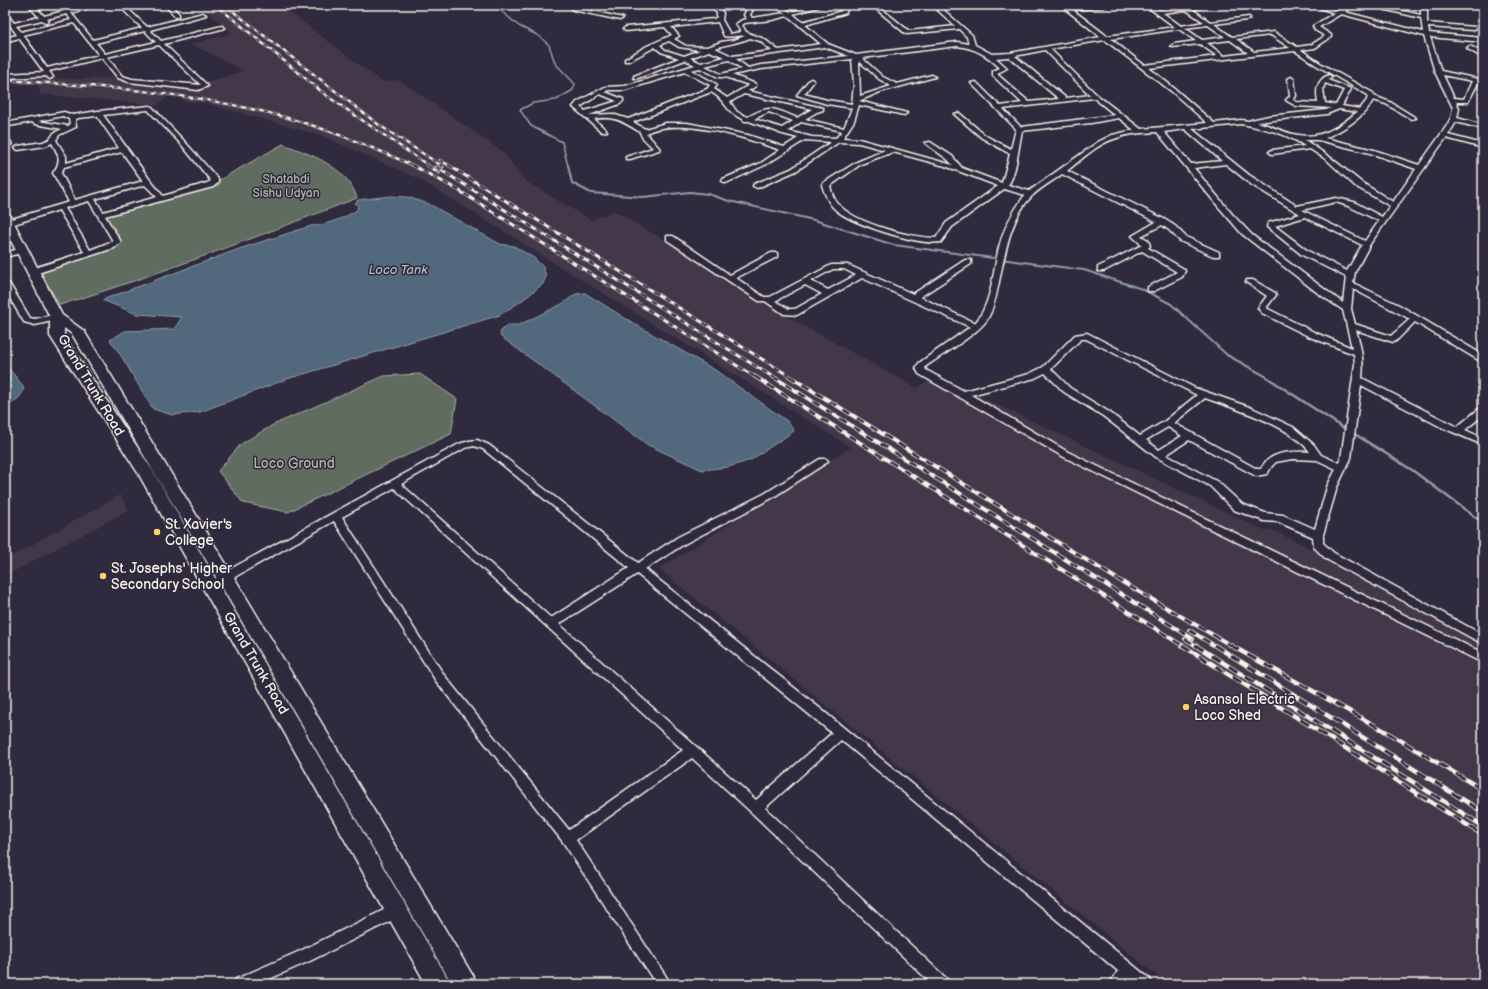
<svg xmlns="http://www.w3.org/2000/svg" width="1488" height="989" font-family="'Balsamiq Sans',sans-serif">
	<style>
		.built { fill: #433949 }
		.green { fill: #616c60; stroke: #aaaea4 }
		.water { fill: #51677d; stroke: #929ea8 }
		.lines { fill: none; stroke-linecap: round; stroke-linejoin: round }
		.stream-far2 { stroke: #929ea8; stroke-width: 1.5 }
		.stream-far1 { stroke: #929ea8; stroke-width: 2 }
		.stream { stroke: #929ea8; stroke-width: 2.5 }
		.minor-casing { stroke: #f4f1e8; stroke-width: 3 }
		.tertiary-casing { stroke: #f4f1e8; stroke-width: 3 }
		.primary-casing { stroke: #f4f1e8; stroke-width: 3 }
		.minor { fill: #2f2a3d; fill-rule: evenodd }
		.tertiary { fill: #2f2a3d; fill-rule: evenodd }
		.primary { fill: #2f2a3d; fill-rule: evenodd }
		.rail-far3-casing { stroke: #f4f1e8; stroke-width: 2.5 }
		.rail-far2-casing { stroke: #f4f1e8; stroke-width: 3 }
		.rail-far1-casing { stroke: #f4f1e8; stroke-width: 4 }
		.rail-casing { stroke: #f4f1e8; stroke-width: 4.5 }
		.rail-far3 { stroke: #2f2a3d; stroke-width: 1.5; stroke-dasharray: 4.5; stroke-linecap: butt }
		.rail-far2 { stroke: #2f2a3d; stroke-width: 2; stroke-dasharray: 6; stroke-linecap: butt }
		.rail-far1 { stroke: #2f2a3d; stroke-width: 2.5; stroke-dasharray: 8; stroke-linecap: butt }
		.rail { stroke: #2f2a3d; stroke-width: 3; stroke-dasharray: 10; stroke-linecap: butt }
		.poi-dot { fill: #ffd166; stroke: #2f2a3d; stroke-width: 1.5 }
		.labels { text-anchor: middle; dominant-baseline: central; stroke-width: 3; stroke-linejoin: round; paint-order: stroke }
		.far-park-label { font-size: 12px; fill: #b2b5ab; stroke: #2f2a3d }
		.far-water-label { font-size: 13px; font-style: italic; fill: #b3babd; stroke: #2f2a3d }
		.street-label { font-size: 14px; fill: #f4f1e8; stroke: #2f2a3d }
		.park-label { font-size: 14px; fill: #b2b5ab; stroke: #2f2a3d }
		.poi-label { font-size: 14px; fill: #f4f1e8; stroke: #2f2a3d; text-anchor: start }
	</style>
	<rect width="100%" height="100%" fill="#2f2a3d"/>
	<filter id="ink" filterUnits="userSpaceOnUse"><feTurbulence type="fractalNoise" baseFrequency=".025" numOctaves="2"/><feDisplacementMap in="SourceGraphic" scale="8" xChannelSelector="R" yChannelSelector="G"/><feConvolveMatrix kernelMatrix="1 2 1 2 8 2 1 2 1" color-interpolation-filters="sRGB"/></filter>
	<g filter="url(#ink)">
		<g class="built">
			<polygon points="199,5 280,5 382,82 399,80 503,152 525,181 591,220 614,211 708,265 777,311 917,388 930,380 961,399 972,393 1266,531 1270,529 1319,552 1468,630 1472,639 1483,645 1483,984 1167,984 659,569 851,447 419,179 323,136 205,103 181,101 184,98 168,97 157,105 40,94 39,85 5,84 5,77 77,79 118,78 195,86 244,71 191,44 232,33"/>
			<polygon points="120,495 129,510 5,576 5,560"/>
		</g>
		<g class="green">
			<path d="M283 144C310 154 348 167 357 198 259 236 160 274 60 305L36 266 120 241 104 217 219 180Z"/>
			<polygon points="420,374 457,399 451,434 288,512 243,503 218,471 241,444 273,425 384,376"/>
		</g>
		<g class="water">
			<path d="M390 196 407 197 429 204 500 244 514 246 534 258 543 267 546 276 543 284 524 299 500 315 287 379 200 412 172 415 153 409C138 386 126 361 110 340L125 331 174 329 182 317 137 314 102 300 239 249 311 226C324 226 347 217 357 210L358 205 355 203 358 200Z"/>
			<polygon points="585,293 633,323 715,370 787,421 794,431 751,460 728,467 702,470 648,445 500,336 501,331 507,325 519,325 562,304 576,294"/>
			<path d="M5 364 24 387C23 397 13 403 5 408Z"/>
		</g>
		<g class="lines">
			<polyline class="stream-far2" points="494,5 519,26 539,36 549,45 555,63 575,84 573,90 556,100 533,103 520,110 531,126 562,142 568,166"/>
			<polyline class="stream-far1" points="568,165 572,183 591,193 643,197 690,192 708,194 729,201 814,220 894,245 1084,270 1142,289 1171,304 1227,355 1267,377"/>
			<g class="stream">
				<polyline points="1265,376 1348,431"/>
				<polyline points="1353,433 1412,470 1483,523"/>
			</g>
			<g class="minor-casing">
				<g id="minor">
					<polygon points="5,5 10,5 5,8"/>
					<path d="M28 5H34L44 16 64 11 59 5H65L68 9 89 5H100L71 13 93 40 142 28 118 5H124L147 27 203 13 206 15 150 30 161 41 222 26 225 28 164 44 208 86 198 90 129 82 118 78 102 58 49 71 53 77 50 79 46 76 5 78V74L44 72 19 38 5 42V38L17 35 5 18V12L14 23 39 17ZM67 14 71 20 21 32 16 26 42 20 46 23 49 21 47 19ZM74 23 99 55 47 68 23 35ZM145 31 156 42 105 54 96 43ZM159 45 201 85 132 79 122 76 107 57Z"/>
					<polygon points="165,5 171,5 179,14 179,16 175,16"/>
					<polygon points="577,5 583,5 579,8 623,18 620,20 573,10 572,9"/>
					<polygon points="602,5 624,6 636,5 624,10"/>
					<path d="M714 5H720L719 8 723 13 722 20 730 34 741 32 736 24 742 20 747 19 744 15 748 7 745 5H752L754 7 750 15 752 18 785 13 774 5H781L790 12 816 5H825L793 14 802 22 842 11 833 5H840L847 9 846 13 805 25 828 44 856 55 957 42 969 44 967 37 959 29 906 34 876 9 875 8 878 6 909 31 955 26 932 5H938L972 35 975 45 992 54 1010 53 1101 37 1060 5H1066L1069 7 1107 5 1104 7 1073 10 1107 36 1175 27 1145 5H1152L1159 10 1182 7 1179 5 1188 7 1217 5 1192 9 1210 22 1249 17 1250 18 1247 20 1214 24 1232 37 1274 32 1297 47 1311 45 1325 36 1315 30 1313 26 1334 13 1312 5H1320L1337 11 1347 5H1353L1345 12 1423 32 1421 18 1365 5H1376L1421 15V5H1427V23L1475 27 1476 28 1473 30 1428 27 1429 33 1483 38V42L1430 37 1441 71 1483 80V84L1478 83 1468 102H1456L1459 108 1457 118 1483 125V129L1456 122 1448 135 1483 144V148L1446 138 1370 244 1355 272 1353 283 1399 305 1483 355V362L1480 361 1415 322 1396 341 1393 342 1356 330C1361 347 1364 361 1362 378L1457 427 1480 408 1483 407V415L1465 430 1483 438V445L1441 427 1361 385 1351 458 1337 487 1323 535V543L1334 553 1483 635V644L1326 559 1314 547 1313 537 1278 522 1264 521 1234 510 1210 486 1156 457 1103 416 1064 392 1045 373 1035 378 971 395 1068 452 1483 653V663L1062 456 919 374 916 368 919 363 970 327 862 278 797 315 784 314 765 301H759L667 240V236H673L730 275 771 253H777V257L736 278 764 297H770L831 265H848L913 294 965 260H971V264L920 297 975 323C992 304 993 271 999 247 1004 227 1013 211 1025 195L1004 189 952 227 941 242C920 246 855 225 837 211 829 205 825 195 822 185L823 183 857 162 885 150 859 143 839 142 796 171 757 188 753 186 754 184 791 169 831 142 805 140 765 165 726 183 722 181 723 179 761 163 780 150C745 138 680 116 646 133L660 149 659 150 630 159H626V157L653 148 642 137 640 132C623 122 615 115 594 119L607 131 602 132 573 107 577 102 605 87 625 86 695 65 685 60 638 78H634V76L679 58 661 52 655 47 629 61H625V59L647 46 672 35 665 27 626 31 623 29 626 27 714 19 717 17V13L713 8ZM1186 10 1204 22 1181 26 1163 13ZM1341 14 1424 36 1435 72 1453 108 1451 118 1446 127 1419 165 1374 150 1325 138C1343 130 1364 118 1373 100L1386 104 1411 119 1416 118 1390 102 1374 96 1373 93 1320 63 1301 50 1315 48 1331 37V35L1319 27ZM788 16 821 44 778 50 764 39 746 32 742 25 745 23 772 20ZM718 22 724 36C732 38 739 34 745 36L734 40 721 42 708 47 686 46 674 39 679 36 671 27ZM1208 25 1225 37 1202 40 1185 28ZM1179 29 1196 41 1174 44 1171 46 1172 47 1200 44 1217 56 1144 65 1111 39ZM1271 35 1290 48 1254 52 1236 39ZM750 38 760 41 772 51 732 56 715 48C727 44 738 43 750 38ZM1105 40 1171 91 1207 123 1141 129 1097 95 1050 49ZM1230 40 1248 53 1224 56 1207 43ZM669 41 679 47 700 50 684 56 665 50 660 45ZM957 46C975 48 987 55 1000 68L993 71V76L1022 103 1000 106 976 82 971 83 1016 129 1011 149 986 136 959 113 954 114 982 138 1010 154 1002 183 962 168 952 156 930 142 925 143 947 159 953 165 859 139 843 138 854 121 859 105 904 115 907 113 859 101 880 92 935 77 932 75 897 84 883 77 862 58ZM825 47 849 56 761 65 748 68 736 59ZM1045 50 1090 95 1066 98 1015 56ZM709 51 725 57 701 63 690 58ZM1295 51 1316 65 1368 95 1367 100 1360 109 1342 106 1351 89 1328 80 1332 77 1329 75C1316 80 1316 91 1318 103L1297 102 1293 100 1296 96 1294 79 1291 77 1288 79 1290 96 1286 100 1287 101 1296 106 1331 108 1326 110 1269 116 1251 120 1250 121 1241 120 1214 123 1175 89 1149 68ZM1009 57 1059 99 1029 102 998 75V73L1007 68 996 58ZM852 59 854 85 852 104 827 100 804 94 814 81 811 79 809 80 797 95 827 104 852 108 844 128 805 119 817 112 823 110V108L748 91 756 86V84L732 75 761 69ZM729 60 742 69 721 74 705 66ZM859 61 879 79 891 86 860 96ZM700 68 718 77H725L749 85 727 98 714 89 717 85 716 84 691 70ZM685 72 710 85 707 89 628 119 612 114 589 115 620 104 623 101V99L605 92 608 90H625ZM1443 75 1472 81 1464 99 1454 98ZM1325 83 1344 90 1336 105 1325 103 1323 89ZM711 92C727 101 726 113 743 119L744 121H749L778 132 779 133 798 138 784 147 748 135 687 123H666L645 129 633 122ZM600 94 617 101 585 111 580 107ZM744 94 812 109 797 118C774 109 771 104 748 117L737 112 730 102ZM1094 98 1115 115 1021 127 1003 109ZM1339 109 1357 112C1339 127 1322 139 1298 135 1284 133 1271 125 1256 122L1327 114ZM769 112 793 121 782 128 754 119ZM1119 118 1134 130 1112 135 1098 142 1029 191 1008 185C1016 176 1019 144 1022 131L1091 123ZM801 122 842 131 836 138 812 137 788 131ZM1241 124C1264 128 1285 133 1305 146L1272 150 1269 152 1272 154 1310 149 1327 160 1355 186 1390 206 1382 217 1354 202 1336 198 1297 206 1249 175 1192 129ZM1185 129 1222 161 1191 164 1164 132ZM1157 132 1217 205 1242 234 1319 294 1343 310 1352 348 1316 333 1266 308 1276 295 1275 293 1253 280H1247L1246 282 1267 296 1258 308 1262 313 1310 337 1354 354 1355 364 1341 458 1339 463 1321 455 1314 445 1293 427 1252 408 1195 388 1087 333 1075 335 1043 367 1029 374 964 391 926 370 925 367C940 356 980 333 988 318 995 306 997 291 1000 277 1006 249 1011 217 1032 196 1041 187 1053 181 1062 174L1156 222 1132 236 1142 245 1098 267V271H1104L1142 251 1177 272 1148 287V291H1154L1182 277 1185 271 1184 269 1148 248 1150 246 1148 240 1141 236 1162 225 1169 230 1180 241 1213 256H1219V252L1186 237 1175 226 1164 219 1067 171C1082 159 1098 143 1117 138 1130 133 1144 133 1157 132ZM1305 140H1318L1370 153 1416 169 1393 202 1361 182 1331 158ZM893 152 945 166 998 186 946 223 936 238C912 238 859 224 841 207 834 201 832 194 830 186L861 164ZM1226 164 1252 185 1300 214 1268 223 1267 227 1302 255 1346 277 1343 303 1252 235 1232 214 1194 168ZM1336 202 1348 206 1379 221 1365 241 1302 210ZM1305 217 1362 245 1347 271 1308 251 1275 226ZM833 269H844L856 275 828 290 811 281ZM805 285 822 294 795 309H789L775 301ZM1353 289 1410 319 1391 336 1355 324 1351 309ZM1081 339H1086L1197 395 1165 421 1140 436 1109 412 1070 388 1051 369ZM1205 398C1236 409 1290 425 1310 452 1292 451 1269 451 1261 469H1257L1174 423ZM1168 427 1182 436 1159 450 1146 440ZM1189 440 1256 476 1267 474 1272 466 1276 462 1292 459 1317 460 1336 469 1327 487 1315 529 1283 515 1265 513 1242 504 1218 482 1166 455Z"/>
					<polygon points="1470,46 1483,53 1483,58 1468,49 1467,48"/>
					<path d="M150 106 152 107 185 142 218 179V183L213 187 105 216 121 242 114 248 35 274H29V270L84 252 59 210 11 225 5 224V221L69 202 53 173C62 161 59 155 52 143L45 146 18 150 15 148 18 146 43 142 50 139 54 133 62 129 35 124 32 122 9 126 8 138 12 144 5 148V123L64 112 73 115 98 111ZM148 110 181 144 211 181 207 183 163 196 150 180 103 115ZM63 116 69 119 70 125 68 126 38 121ZM97 116 119 148 66 163V156L56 140 59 135 76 127 75 120 78 118ZM122 152 143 181 75 200 61 173 64 167ZM145 185 157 197 103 212 95 199ZM89 201 113 241 90 250 65 208Z"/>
					<polygon points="22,248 26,250 25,252 5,257 5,253"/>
					<polygon points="5,281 9,283 30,318 35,319 57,314 61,317 60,319 35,325 24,322 5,290"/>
					<path d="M477 440 489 445 638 563 678 537 764 494 820 459H826L828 461 826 463 772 498 686 543 645 569 822 710 1150 979 1152 984H1134L1129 980 1125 984H1109L1118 971 841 740 765 808 947 979 949 984H932L751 812 692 758 576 840 671 984H656L563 842 436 681 334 521 224 583H216L215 580 216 577 459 444 469 441ZM474 446 483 449 629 568 551 618 401 484 465 448ZM394 488 683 750 569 830 444 675 342 517ZM637 574 832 733 756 800 559 624Z"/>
					<polygon points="398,903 403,905 405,910 403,915 310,961 258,984 234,984 236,979 300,951"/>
				</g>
			</g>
			<g class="tertiary-casing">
				<polygon id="tertiary" points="1471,5 1483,5 1483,9 1472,7"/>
			</g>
			<g class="primary-casing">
				<polygon id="primary" points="5,213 9,214 11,217 62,315 84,331 231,572 473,976 477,984 452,984 219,582 72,334 64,328 64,336 153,471 451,984 426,984 138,473 50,336 50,317 5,229"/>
			</g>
			<use href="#minor" class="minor"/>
			<use href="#tertiary" class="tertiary"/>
			<use href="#primary" class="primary"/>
			<g class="rail-far3-casing">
				<g id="rail-far3">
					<polyline points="216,5 327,96 429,166"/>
					<polyline points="230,9 379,125 442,166"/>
					<path d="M5 80C99 86 193 92 284 117 329 129 372 147 414 166"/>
					<polyline points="440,160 450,166"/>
				</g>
			</g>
			<g class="rail-far2-casing">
				<g id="rail-far2">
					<polyline points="412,165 458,190 755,377"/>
					<polyline points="427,165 439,173"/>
					<polyline points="440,165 443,167"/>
					<polyline points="448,165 791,377"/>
					<polyline points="436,167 773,377"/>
				</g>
			</g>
			<g class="rail-far1-casing">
				<g id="rail-far1">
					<polyline points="754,376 1183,646"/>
					<polyline points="772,376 1193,639"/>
					<polyline points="789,376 1117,579 1232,646"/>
					<polyline points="1189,630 1215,646"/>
					<polyline points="1185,639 1197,646"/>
				</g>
			</g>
			<g class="rail-casing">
				<g id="rail">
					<polyline points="1182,645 1483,835"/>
					<polyline points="1195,645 1483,826"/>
					<polyline points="1214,645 1483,812"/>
					<polyline points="1230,645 1383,730 1483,790"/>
				</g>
			</g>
			<use href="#rail-far3" class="rail-far3"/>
			<use href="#rail-far2" class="rail-far2"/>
			<use href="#rail-far1" class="rail-far1"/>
			<use href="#rail" class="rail"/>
		</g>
	</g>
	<g class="poi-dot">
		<circle cx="157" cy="532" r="4"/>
		<circle cx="103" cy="576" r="4"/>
		<circle cx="1186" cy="707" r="4"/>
	</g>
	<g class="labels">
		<g class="far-park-label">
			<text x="286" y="179">Shatabdi<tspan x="286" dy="14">Sishu Udyan</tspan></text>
		</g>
		<g class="far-water-label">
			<text x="398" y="270">Loco Tank</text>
		</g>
		<g class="street-label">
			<text transform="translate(91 385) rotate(59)">Grand Trunk Road</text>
			<text transform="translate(256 663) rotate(60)">Grand Trunk Road</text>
		</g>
		<g class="park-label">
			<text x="294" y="463">Loco Ground</text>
		</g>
		<g class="poi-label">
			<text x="165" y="524">St. Xavier's<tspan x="165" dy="16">College</tspan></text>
			<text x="111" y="568">St. Josephs' Higher<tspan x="111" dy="16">Secondary School</tspan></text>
			<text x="1194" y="699">Asansol Electric<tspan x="1194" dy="16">Loco Shed</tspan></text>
		</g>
	</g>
	<rect width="1488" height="989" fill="none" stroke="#2f2a3d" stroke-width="20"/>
	<rect x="10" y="10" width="1468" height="969" fill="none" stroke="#f4f1e8" stroke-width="1.5" filter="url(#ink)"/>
</svg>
